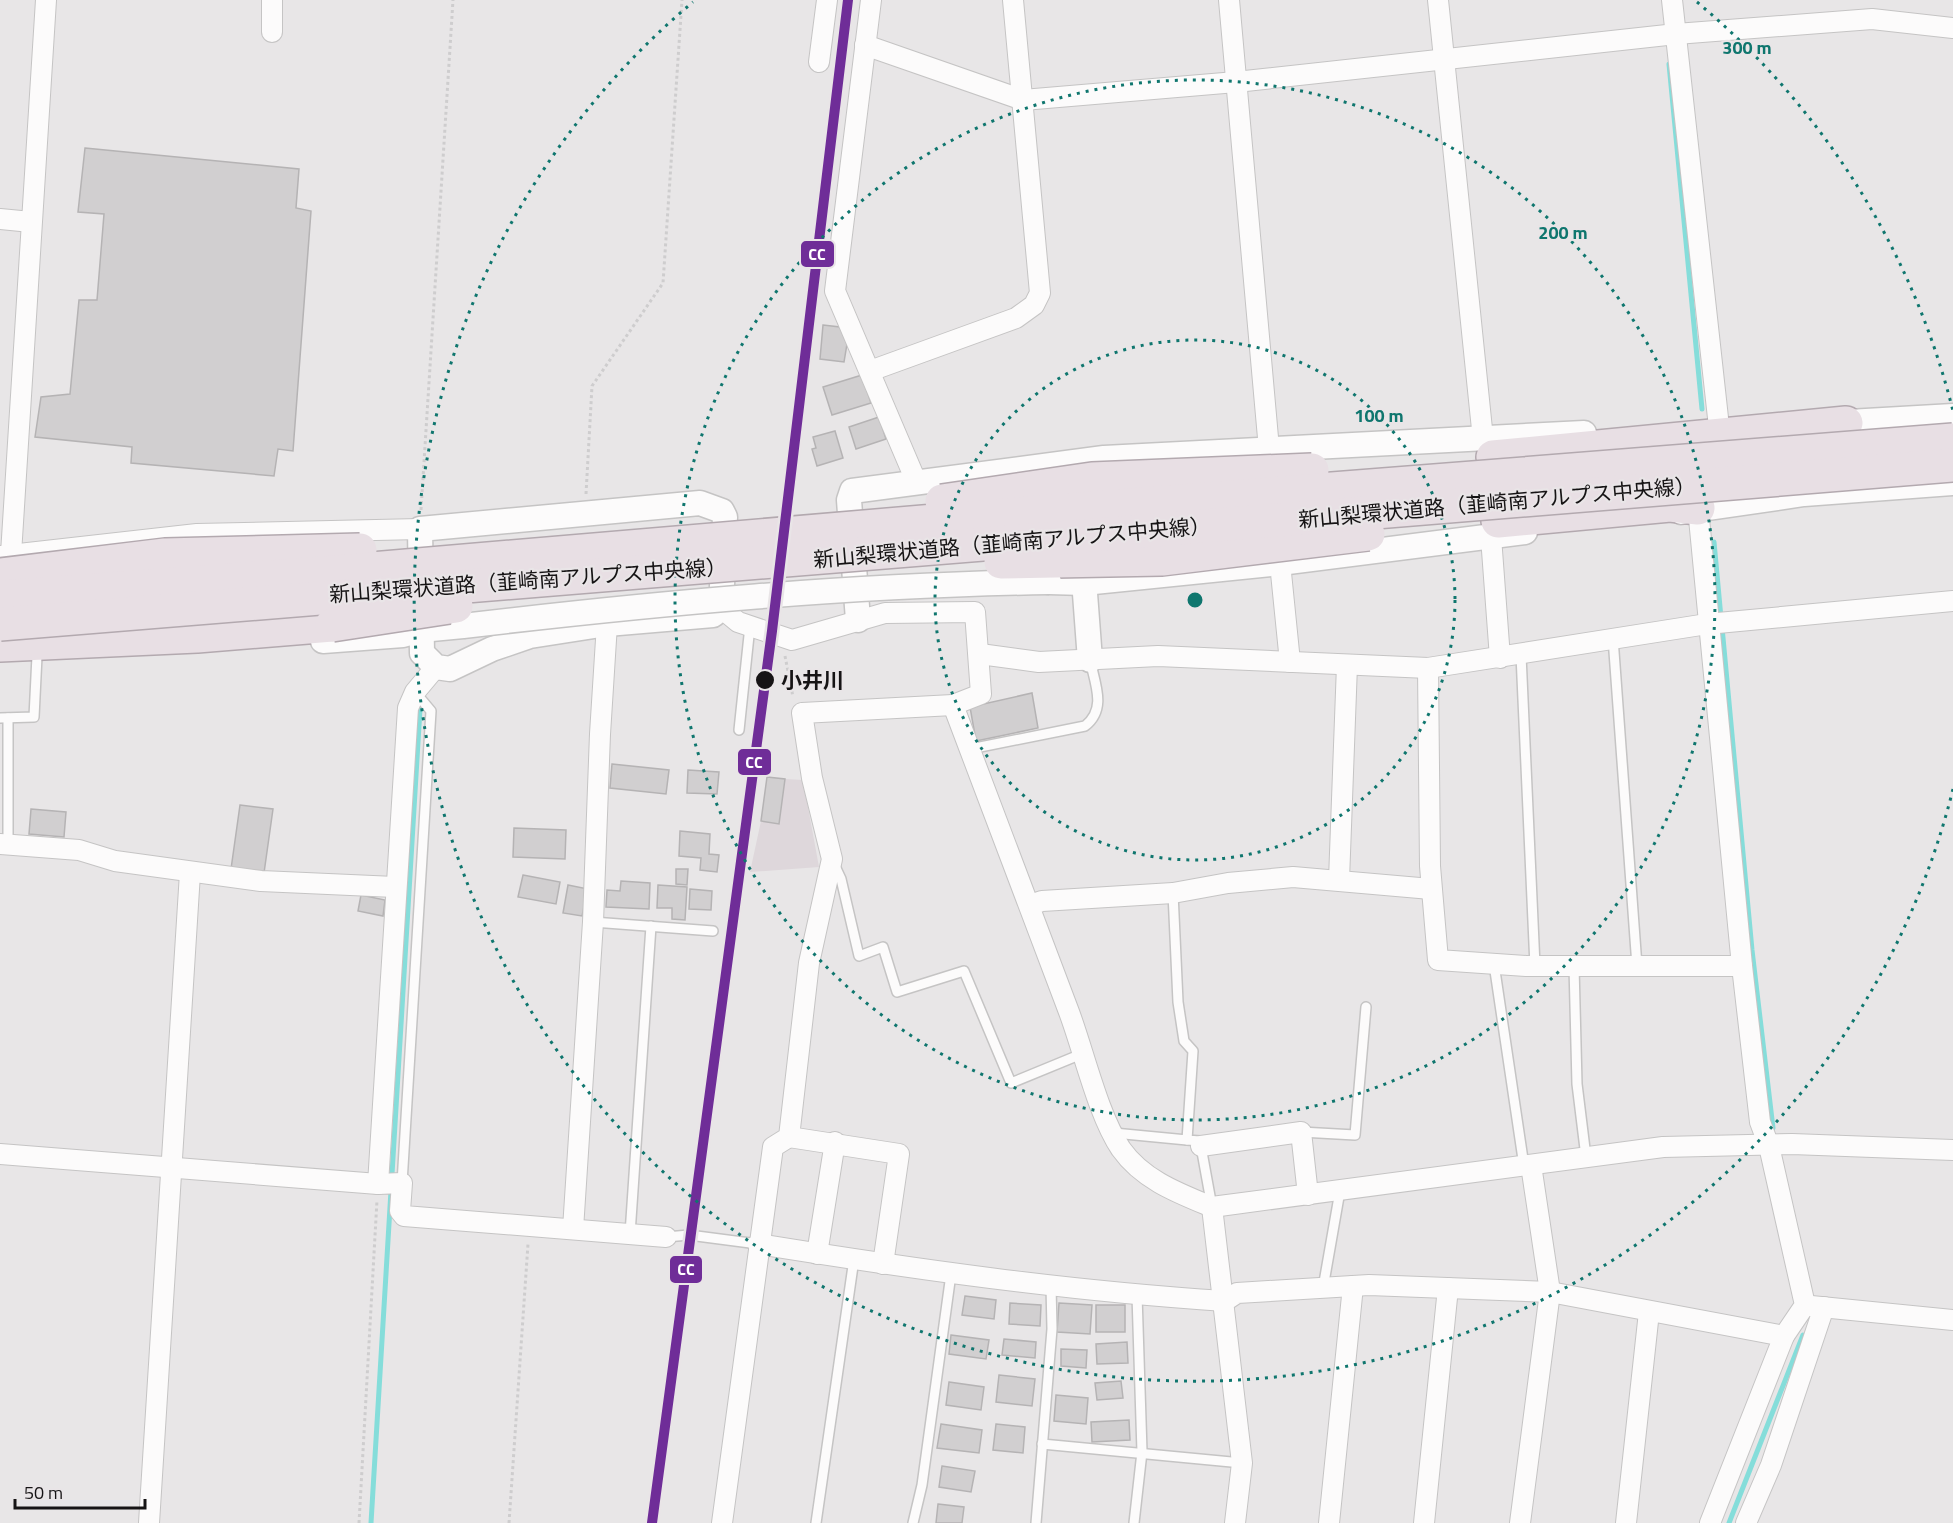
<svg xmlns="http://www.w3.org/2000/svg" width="1953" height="1523" font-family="'Titillium Web','Noto Sans JP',sans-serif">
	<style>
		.built { fill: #ded7db }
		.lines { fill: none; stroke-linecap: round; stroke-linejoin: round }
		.stream { stroke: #85ddda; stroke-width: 5 }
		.building { fill: #d1cfd0; stroke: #b5b3b4; stroke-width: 1.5 }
		.service-casing { stroke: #c5c4c4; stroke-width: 12 }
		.minor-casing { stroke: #c5c4c4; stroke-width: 22 }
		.tertiary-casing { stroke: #c5c4c4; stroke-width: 27 }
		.motorway-casing { stroke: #b3a9af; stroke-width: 36 }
		.path { stroke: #cecdce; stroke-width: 3; stroke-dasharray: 3 3; stroke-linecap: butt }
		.service { stroke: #fcfbfb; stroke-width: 9 }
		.minor { stroke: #fcfbfb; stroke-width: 20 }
		.tertiary { stroke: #fcfbfb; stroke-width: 24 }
		.motorway { stroke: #e8dfe4; stroke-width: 33 }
		.tertiary-bridge-casing { stroke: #c5c4c4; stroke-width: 27; stroke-linecap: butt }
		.motorway-bridge-casing { stroke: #b3a9af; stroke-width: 36; stroke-linecap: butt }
		.tertiary-bridge { stroke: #fcfbfb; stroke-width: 24 }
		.motorway-bridge { stroke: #e8dfe4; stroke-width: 33 }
		.rail-1-casing { stroke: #e9e5e7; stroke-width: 15 }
		.rail-1 { stroke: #6f2d98; stroke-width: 10 }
		.ring { fill: none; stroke: #0f766e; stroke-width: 3; stroke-dasharray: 3 6 }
		.stop-dot { fill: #161415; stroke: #e9e5e7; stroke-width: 2 }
		.labels { text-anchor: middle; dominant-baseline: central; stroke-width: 4.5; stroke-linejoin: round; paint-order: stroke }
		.street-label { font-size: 21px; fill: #161415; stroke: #e9e5e7 }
		.stop-label { font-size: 21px; font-weight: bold; fill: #161415; stroke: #e9e5e7; text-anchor: start }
		.centre { fill: #0f766e; stroke: #e9e5e7; stroke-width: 3 }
		.ring-label { font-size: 18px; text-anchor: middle; font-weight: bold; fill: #0f766e; stroke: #e9e5e7; stroke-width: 4.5; stroke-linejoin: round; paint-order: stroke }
		.line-badge { stroke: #e9e5e7; stroke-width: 2 }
		.badge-label { font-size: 16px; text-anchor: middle; font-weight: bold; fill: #fff }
	</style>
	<rect width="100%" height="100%" fill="#e8e6e7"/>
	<polygon class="built" points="785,779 803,780 819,867 750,872 761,821 779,823"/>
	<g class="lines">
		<g class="stream">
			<polyline points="1669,64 1702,409"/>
			<polyline points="1714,542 1721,618"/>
			<polyline points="1722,627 1752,950 1773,1128"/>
			<polyline points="371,1523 420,709"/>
			<polyline points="1729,1523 1803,1335"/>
		</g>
	</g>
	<g class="building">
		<polygon points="85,148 299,169 296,208 311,211 293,451 278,449 274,476 131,463 132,447 35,437 41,397 70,394 79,300 97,300 104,214 78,212"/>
		<polygon points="823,325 840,327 847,344 844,362 820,359"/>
		<polygon points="862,375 871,403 832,415 823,387"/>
		<polygon points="879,417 886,439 856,449 849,427"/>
		<polygon points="835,431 843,458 817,466 812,449 816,448 813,437"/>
		<polygon points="1032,693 1038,728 976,741 970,707"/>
		<polygon points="612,764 669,770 666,794 610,788"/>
		<polygon points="688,770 719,772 717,794 687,793"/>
		<polygon points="767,777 785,779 779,824 761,821"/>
		<polygon points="240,805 273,809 264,873 231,869"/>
		<polygon points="31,809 66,812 64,837 29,834"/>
		<polygon points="514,828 566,830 565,859 513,857"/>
		<polygon points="680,831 710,834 709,854 719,855 717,872 700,870 701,858 679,856"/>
		<polygon points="676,869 688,869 687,885 676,884"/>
		<polygon points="523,875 560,882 556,904 518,897"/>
		<polygon points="621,881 650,883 649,909 606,907 607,890 620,891"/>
		<polygon points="568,885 588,889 582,916 563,913"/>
		<polygon points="658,885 687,887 685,920 672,919 672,908 657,908"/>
		<polygon points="690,889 712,891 711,910 689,909"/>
		<polygon points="361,895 385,900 383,916 358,911"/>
		<polygon points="965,1296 996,1300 994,1319 962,1315"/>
		<polygon points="1010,1303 1041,1305 1040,1326 1009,1324"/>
		<polygon points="1059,1303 1092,1305 1090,1334 1057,1332"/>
		<rect x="1096" y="1305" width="29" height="27"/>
		<polygon points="951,1335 989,1340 986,1359 949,1354"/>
		<polygon points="1004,1339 1036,1342 1035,1358 1002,1355"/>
		<polygon points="1127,1342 1128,1363 1097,1364 1096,1344"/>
		<polygon points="1061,1349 1087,1350 1086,1368 1061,1366"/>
		<polygon points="999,1375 1035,1379 1032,1406 996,1402"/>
		<polygon points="1121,1381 1123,1398 1097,1400 1095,1383"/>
		<polygon points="949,1382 984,1387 981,1410 946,1405"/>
		<polygon points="1056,1395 1088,1398 1086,1424 1054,1421"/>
		<polygon points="1129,1420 1130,1440 1092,1442 1091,1422"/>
		<polygon points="941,1424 982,1430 979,1453 937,1448"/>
		<polygon points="996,1424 1025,1427 1023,1453 993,1450"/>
		<polygon points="942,1466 975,1471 971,1492 939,1487"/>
		<polygon points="938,1504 964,1507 962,1523 936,1523"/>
	</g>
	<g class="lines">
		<g class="service-casing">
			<g id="service">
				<polyline points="1613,638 1637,966"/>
				<polyline points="1521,655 1535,966"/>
				<polyline points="0,718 34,717 37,656"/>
				<polyline points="8,718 8,843"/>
				<polyline points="739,730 750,626"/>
				<path d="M970 749 1085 726C1107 709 1095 684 1090 660"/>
				<polyline points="834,864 841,879 859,956 883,947 897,992 964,971 1011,1083 1084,1053"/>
				<polyline points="1173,893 1178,1002 1184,1041 1193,1051 1187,1140 1200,1141 1212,1207"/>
				<polyline points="593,922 713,931"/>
				<polyline points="1494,964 1524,1166"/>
				<polyline points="1574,966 1577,1084 1586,1157"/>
				<polyline points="1301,1132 1355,1135 1366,1007"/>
				<polyline points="1114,1133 1187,1140"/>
				<polyline points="402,1183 431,711 415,692"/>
				<polyline points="630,1234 651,926"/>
				<polyline points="666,1237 689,1235 758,1244"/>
				<polyline points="1323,1288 1340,1191"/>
				<polyline points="1042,1444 1242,1463"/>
				<polyline points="816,1523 854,1259"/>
				<polyline points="913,1523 922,1485 951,1274"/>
				<polyline points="1036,1523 1052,1329 1051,1286"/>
				<polyline points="1134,1523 1142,1452 1137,1295"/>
			</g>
		</g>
		<g class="minor-casing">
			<g id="minor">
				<polyline points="871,0 835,291 916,481"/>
				<polyline points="1229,0 1269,449"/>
				<polyline points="1438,0 1483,439"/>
				<polyline points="1672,0 1719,427"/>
				<polyline points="272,32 272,0"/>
				<polyline points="865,45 1023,100 1236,82 1676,34 1872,19 1953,28"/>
				<polyline points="819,62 827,0"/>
				<polyline points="0,219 31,222"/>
				<polyline points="870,371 1016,318 1034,305 1040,293 1013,0"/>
				<polyline points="1491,537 1500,658"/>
				<polyline points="11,554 46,0"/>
				<polyline points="0,556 197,534 420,529"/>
				<polyline points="1280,563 1290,662"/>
				<path d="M721 608 738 622 792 640 885 613 975 612 981 694 953 705C992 807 1031 909 1069 1012 1084 1052 1098 1115 1121 1149 1143 1180 1178 1193 1212 1207L1663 1147 1792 1144 1953 1150"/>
				<polyline points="980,654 1039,662 1158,656 1428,668 1707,624 1953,601"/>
				<polyline points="1428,668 1430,866 1438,960 1526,966 1742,966"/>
				<polyline points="0,844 79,850 115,861 261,881 395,887"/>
				<polyline points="1339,880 1347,665"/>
				<polyline points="1030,905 1042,901 1173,893 1228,883 1293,877 1431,889"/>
				<polyline points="789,1137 899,1154 883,1264"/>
				<polyline points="1201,1146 1301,1132 1308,1195"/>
				<polyline points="0,1154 378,1184 402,1183 400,1211 404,1216 666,1237"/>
				<polyline points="378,1184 408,708 415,692 436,667"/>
				<polyline points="1212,1207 1242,1463 1235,1523"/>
				<polyline points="573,1229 593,922 600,734 607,624"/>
				<path d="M758 1244C913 1269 1068 1291 1225 1301L1237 1293 1369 1285 1550 1292 1784 1336 1805 1305 1769 1146 1760 1122 1742 966 1698 508"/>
				<polyline points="817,1254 835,1142"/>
				<polyline points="1811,1306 1953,1320"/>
				<polyline points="149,1523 190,873"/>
				<polyline points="722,1523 773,1147 789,1137 809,963 832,859 812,778 802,713 953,705"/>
				<polyline points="1329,1523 1353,1286"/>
				<polyline points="1424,1523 1448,1288"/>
				<polyline points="1520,1523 1550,1292 1531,1165"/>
				<polyline points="1626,1523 1649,1312"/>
				<polyline points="1710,1523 1784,1336"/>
				<polyline points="1746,1523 1771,1465 1824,1307"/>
			</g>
		</g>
		<g class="tertiary-casing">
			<g id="tertiary">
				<polyline points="1831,423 1953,416"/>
				<polygon points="700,503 722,511 725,517 721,608 713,615 607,624 530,636 492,649 450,669 436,667 422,653 420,529"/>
				<polyline points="1681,512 1804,494 1953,483"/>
				<polyline points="1083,567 1090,660"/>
				<polyline points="1049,582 1084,583 1280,563 1525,532"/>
				<polyline points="858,620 849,500 852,491 1104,458 1584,433"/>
				<polyline points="323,641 403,635 421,630 463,626"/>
			</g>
		</g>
		<g class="motorway-casing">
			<g id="motorway">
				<polyline points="1493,457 1846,423"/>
				<polyline points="1498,521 1670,505 1698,508"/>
				<polyline points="0,645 197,636 332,625"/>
			</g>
		</g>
		<g class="path">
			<polyline points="586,494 592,386 663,283 682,0"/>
			<polyline points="421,510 453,0"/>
			<polyline points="785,656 793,697"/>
			<polyline points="359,1523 377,1200"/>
			<polyline points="509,1523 528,1244"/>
		</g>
		<use href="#service" class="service"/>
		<use href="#minor" class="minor"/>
		<use href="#tertiary" class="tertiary"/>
		<use href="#motorway" class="motorway"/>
		<g class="tertiary-bridge-casing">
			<path id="tertiary-bridge" d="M463 626C658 603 853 585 1049 582"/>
		</g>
		<g class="motorway-bridge-casing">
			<g id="motorway-bridge">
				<polyline points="942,501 1092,479 1312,470"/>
				<polyline points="1001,562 1162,559 1368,534"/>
				<polyline points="0,575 165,555 360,550"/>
				<polyline points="0,597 348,571 1028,513 1953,440"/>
				<polyline points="0,624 1953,465"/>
				<polyline points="332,625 456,606"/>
			</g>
		</g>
		<use href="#tertiary-bridge" class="tertiary-bridge"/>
		<use href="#motorway-bridge" class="motorway-bridge"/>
		<g class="rail-1-casing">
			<polyline id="rail-1" points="652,1523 772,631 848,0"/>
		</g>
		<use href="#rail-1" class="rail-1"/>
	</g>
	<g class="ring">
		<circle cx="1195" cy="600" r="260"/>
		<circle cx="1195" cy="600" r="520"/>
		<path d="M1953 789A781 781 0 1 1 693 2M1697 2A781 781 0 0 1 1953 411"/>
	</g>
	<circle class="stop-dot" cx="765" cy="680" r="10"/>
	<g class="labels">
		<g class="street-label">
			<text transform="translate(1497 502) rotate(-5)">新山梨環状道路（韮崎南アルプス中央線）</text>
			<text transform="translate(1012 542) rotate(-5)">新山梨環状道路（韮崎南アルプス中央線）</text>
			<text transform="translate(528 580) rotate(-4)">新山梨環状道路（韮崎南アルプス中央線）</text>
		</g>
		<g class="stop-label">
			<text x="781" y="680">小井川</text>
		</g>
	</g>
	<circle cx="1195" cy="600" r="9" class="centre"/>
	<g class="ring-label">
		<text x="1747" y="54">300 m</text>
		<text x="1563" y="239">200 m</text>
		<text x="1379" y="422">100 m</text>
	</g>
	<g class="line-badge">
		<rect x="800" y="240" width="35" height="28" rx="6" fill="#6f2d98"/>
		<rect x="737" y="748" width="35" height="28" rx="6" fill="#6f2d98"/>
		<rect x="669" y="1255" width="34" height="29" rx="6" fill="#6f2d98"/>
	</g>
	<g class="badge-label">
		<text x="817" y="260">CC</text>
		<text x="754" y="768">CC</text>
		<text x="686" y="1275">CC</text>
	</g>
	<path d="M15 1499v9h130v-9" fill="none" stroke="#161415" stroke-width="3"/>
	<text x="24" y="1499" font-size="18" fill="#161415" stroke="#e9e5e7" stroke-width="4.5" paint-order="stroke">50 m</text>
</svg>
